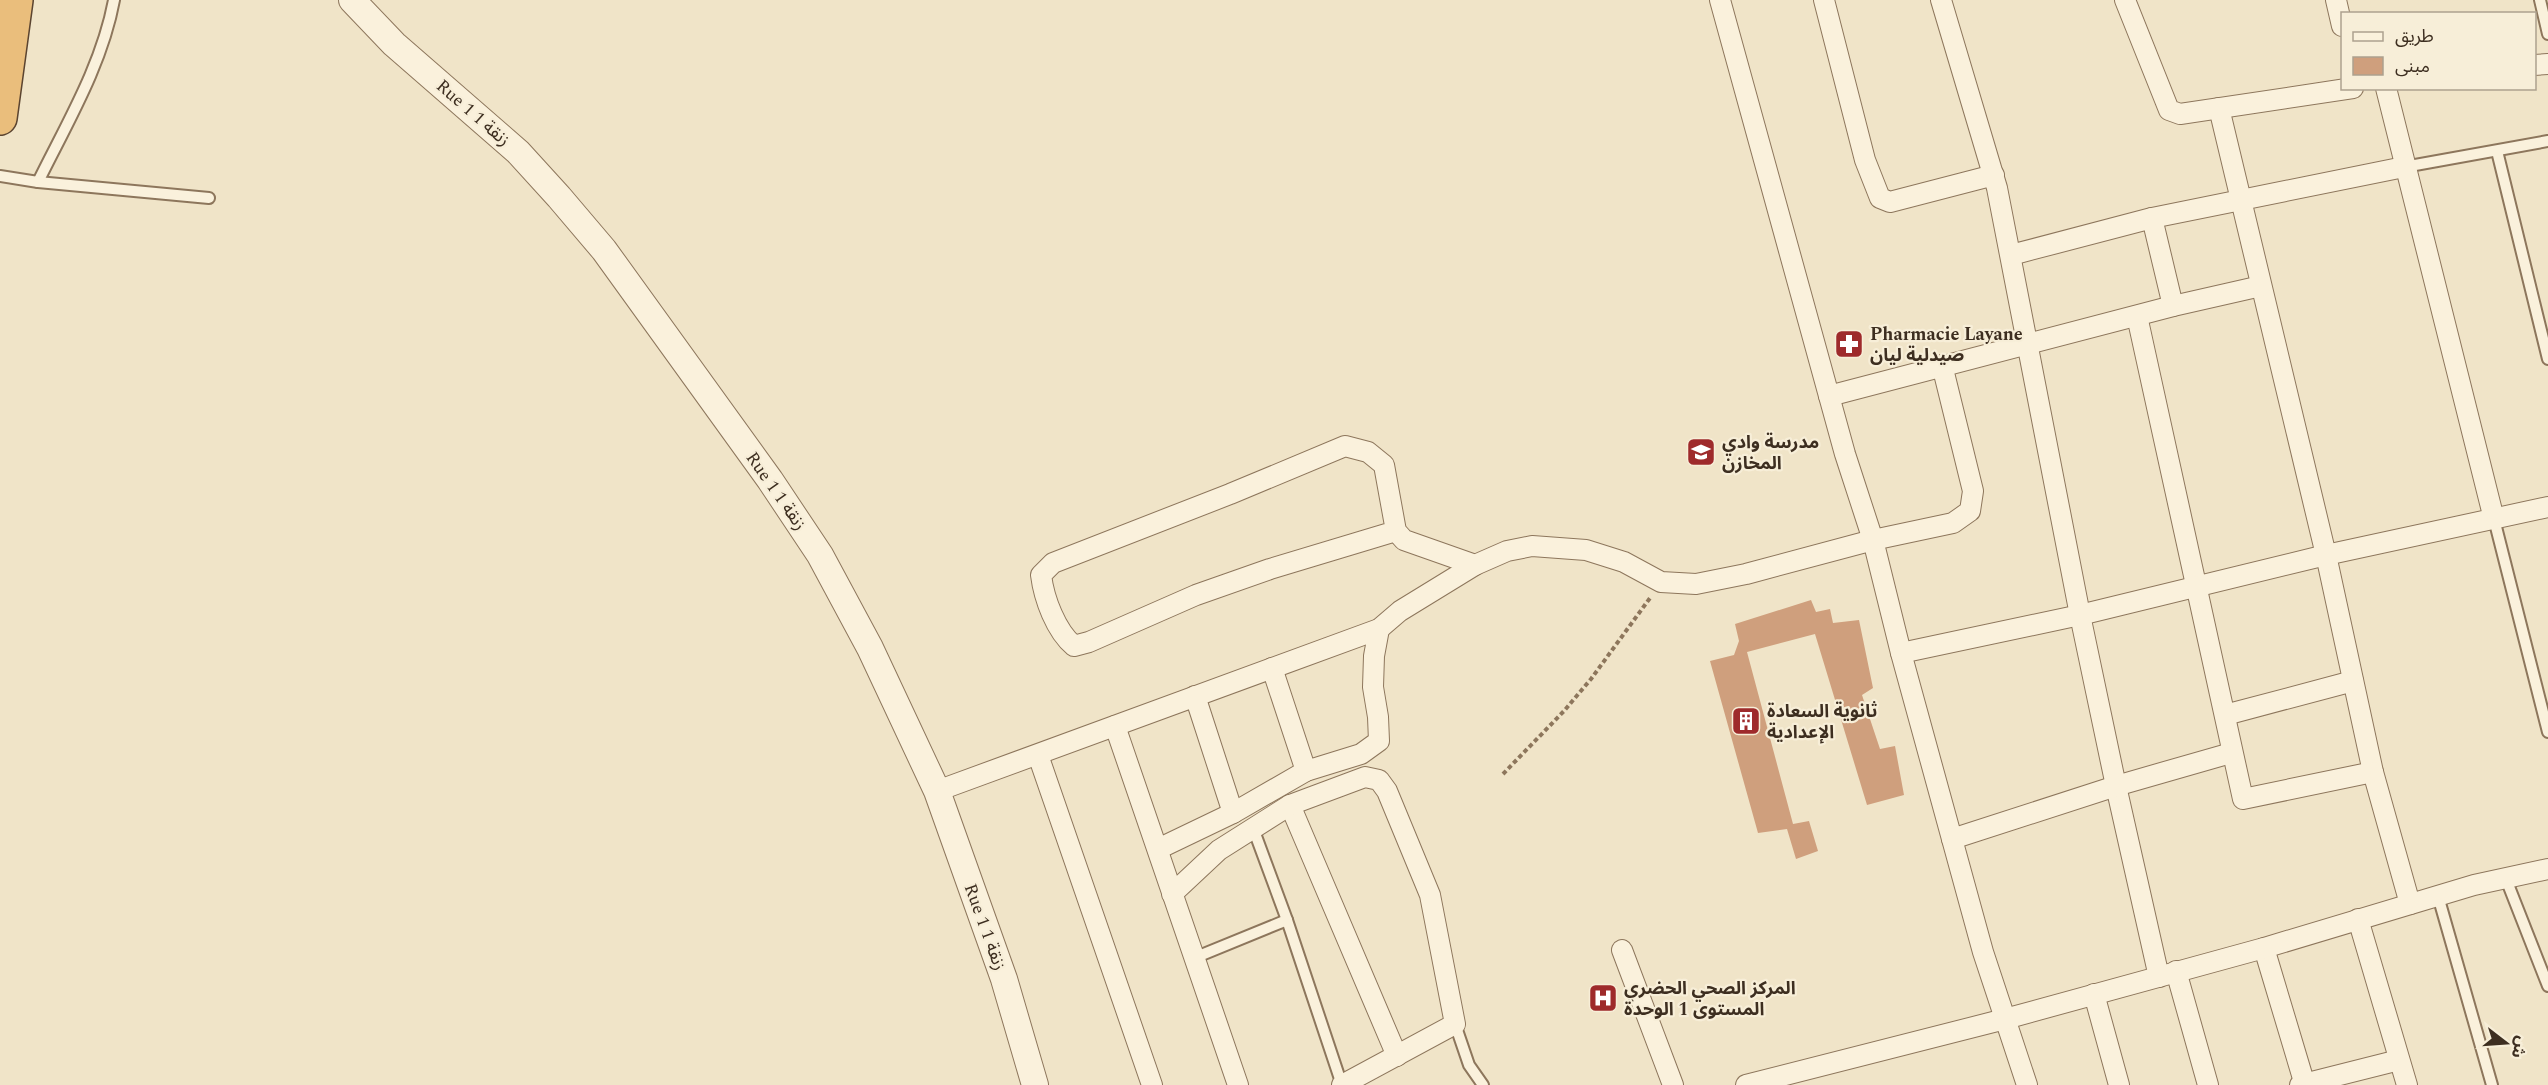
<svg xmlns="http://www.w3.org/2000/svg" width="2548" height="1085" font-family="Spectral,'Noto Sans Arabic',serif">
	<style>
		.building { fill: #cf9f7d }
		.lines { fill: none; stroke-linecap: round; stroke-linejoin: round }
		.service-casing { stroke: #8d765c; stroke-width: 14 }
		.minor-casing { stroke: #8d765c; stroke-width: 22 }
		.tertiary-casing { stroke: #8d765c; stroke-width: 28 }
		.trunk-casing { stroke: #5b4430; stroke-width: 36 }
		.path { stroke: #8d765c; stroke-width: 4; stroke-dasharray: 4.5 3; stroke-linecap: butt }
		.service { stroke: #faf1dc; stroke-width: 10 }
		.minor { stroke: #faf1dc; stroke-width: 20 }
		.tertiary { stroke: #faf1dc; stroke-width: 26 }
		.trunk { stroke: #eabe7c; stroke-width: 33 }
		.labels { text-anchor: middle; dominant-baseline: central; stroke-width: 4.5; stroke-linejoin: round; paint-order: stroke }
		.street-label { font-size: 18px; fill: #3d2e20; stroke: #f7eed8 }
		.poi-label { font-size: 18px; font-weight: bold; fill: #3d2e20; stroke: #f7eed8; text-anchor: start }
	</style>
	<rect width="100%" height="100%" fill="#f0e4c8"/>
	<polygon class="building" points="1811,600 1816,612 1830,609 1833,623 1859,620 1873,688 1862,695 1880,749 1895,746 1904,795 1867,805 1815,634 1747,652 1793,824 1809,821 1818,851 1796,859 1787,829 1758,833 1710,661 1734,655 1739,641 1735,624"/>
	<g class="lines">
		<g class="service-casing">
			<g id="service">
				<polyline points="2540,0 2548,34"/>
				<polyline points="2497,151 2548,359"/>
				<polyline points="2404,167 2548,141"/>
				<polyline points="0,176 38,182 209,198"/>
				<path d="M38 182C67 123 102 65 114 0"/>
				<polyline points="2494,519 2548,732"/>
				<polyline points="1253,828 1287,920 1342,1085"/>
				<polyline points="2506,879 2548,986"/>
				<polyline points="2438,896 2492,1085"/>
				<polyline points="1194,958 1287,920"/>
				<polyline points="1455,1024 1469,1065 1483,1085"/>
			</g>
		</g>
		<g class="minor-casing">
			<g id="minor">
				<polyline points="1720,0 1845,454 1873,540 1901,653 1983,952 2027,1085"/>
				<polyline points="1824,0 1865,160 1880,198 1890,202 1994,175"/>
				<polyline points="1941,0 1997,188 2080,615 2116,786 2159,977"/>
				<polyline points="2125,0 2169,110 2180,114 2353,88"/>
				<polyline points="2336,0 2342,26"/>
				<polyline points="2534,65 2548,64"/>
				<polyline points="2386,88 2494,519"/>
				<polyline points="2219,108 2326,555 2373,772 2410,904"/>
				<polyline points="2152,218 2173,306"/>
				<polyline points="2011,255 2152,218 2404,167"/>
				<polyline points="2137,316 2243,799 2373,772"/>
				<polyline points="1829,396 2173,306 2261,286"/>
				<path d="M1396 531 1270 569 1196 595 1089 642 1074 646C1056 631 1044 599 1041 575L1053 563 1230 494 1345 446 1368 452 1384 465 1396 531 1404 540 1475 565"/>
				<polyline points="1901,653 2080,615 2326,555 2548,507"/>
				<polyline points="1272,668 1306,771"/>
				<polyline points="1195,696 1233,813"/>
				<polyline points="2225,715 2353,681"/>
				<polyline points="1115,726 1238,1085"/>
				<polyline points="1038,755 1152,1085"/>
				<polyline points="937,791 1379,629 1400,611 1475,565 1507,551 1532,546 1586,550 1624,562 1661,582 1696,584 1746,574 1873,540 1953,523 1970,511 1973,491 1942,365"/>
				<polyline points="1290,805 1397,1056"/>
				<polyline points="1952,839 2116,786 2231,753"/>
				<polyline points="1158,849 1233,813 1306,771 1361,754 1379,741 1378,717 1373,687 1374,656 1379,629"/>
				<polyline points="1172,894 1219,850 1290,805 1365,777 1379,780 1387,791 1430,895 1455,1024 1342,1085"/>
				<polyline points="2358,919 2407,1085"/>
				<polyline points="2264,948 2305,1085"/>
				<polyline points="1622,950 1673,1085"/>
				<polyline points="2176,971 2208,1085"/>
				<polyline points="2094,994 2119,1085"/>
				<polyline points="1746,1085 2005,1019 2264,948 2474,885 2548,869"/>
				<polyline points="2300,1085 2399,1060"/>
			</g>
		</g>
		<g class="tertiary-casing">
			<polyline id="tertiary" points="352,0 394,44 518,152 559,197 604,250 770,480 820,555 870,648 937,791 1004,979 1035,1085"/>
		</g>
		<g class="trunk-casing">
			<polyline id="trunk" points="0,118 16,0"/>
		</g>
		<polyline class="path" points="1503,774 1564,711 1591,679 1650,598"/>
		<use href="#service" class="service"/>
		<use href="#minor" class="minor"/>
		<use href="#tertiary" class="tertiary"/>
		<use href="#trunk" class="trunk"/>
	</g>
	<defs>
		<g id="pharmacy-square" transform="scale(1.5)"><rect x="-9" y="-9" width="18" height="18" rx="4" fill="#9e2a2b" stroke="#f7eed8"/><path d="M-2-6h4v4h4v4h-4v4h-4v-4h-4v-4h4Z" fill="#fff"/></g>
		<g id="school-square" transform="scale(1.5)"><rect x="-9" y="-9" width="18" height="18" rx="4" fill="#9e2a2b" stroke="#f7eed8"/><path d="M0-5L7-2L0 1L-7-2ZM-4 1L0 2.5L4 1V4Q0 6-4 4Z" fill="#fff"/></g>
		<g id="building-square" transform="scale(1.5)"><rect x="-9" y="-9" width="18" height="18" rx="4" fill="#9e2a2b" stroke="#f7eed8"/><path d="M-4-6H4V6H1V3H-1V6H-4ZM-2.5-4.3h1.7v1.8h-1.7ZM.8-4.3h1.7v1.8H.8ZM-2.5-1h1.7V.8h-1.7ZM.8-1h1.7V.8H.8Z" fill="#fff"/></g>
		<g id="hospital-square" transform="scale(1.5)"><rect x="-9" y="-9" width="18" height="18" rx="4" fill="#9e2a2b" stroke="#f7eed8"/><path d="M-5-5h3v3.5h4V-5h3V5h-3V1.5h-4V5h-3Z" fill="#fff"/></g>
	</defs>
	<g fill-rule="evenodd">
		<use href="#pharmacy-square" x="1849" y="344"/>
		<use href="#school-square" x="1701" y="452"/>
		<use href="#building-square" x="1746" y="721"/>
		<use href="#hospital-square" x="1603" y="998"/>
	</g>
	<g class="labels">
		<g class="street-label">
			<text transform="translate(473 113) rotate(41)">Rue 1 زنقة 1</text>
			<text transform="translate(776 491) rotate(55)">Rue 1 زنقة 1</text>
			<text transform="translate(985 927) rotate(70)">Rue 1 زنقة 1</text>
		</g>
		<g class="poi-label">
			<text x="1870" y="334">Pharmacie Layane<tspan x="1870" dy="21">صيدلية ليان</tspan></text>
			<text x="1722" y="442">مدرسة وادي<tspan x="1722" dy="21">المخازن</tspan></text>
			<text x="1767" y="711">ثانوية السعادة<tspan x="1767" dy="21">الإعدادية</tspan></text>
			<text x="1624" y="988">المركز الصحي الحضري<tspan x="1624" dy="21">المستوى 1 الوحدة</tspan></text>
		</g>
	</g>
	<rect x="2341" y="12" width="195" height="78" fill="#f7eed8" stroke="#ada18e" stroke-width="1.5"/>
	<rect x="2353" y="32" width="30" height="9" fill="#faf1dc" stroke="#ada18e" stroke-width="1.5"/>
	<text x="2395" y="42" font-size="18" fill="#3d2e20">طريق</text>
	<rect x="2353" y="57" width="30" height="18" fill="#cf9f7d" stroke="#ada18e" stroke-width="1.5"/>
	<text x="2395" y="72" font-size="18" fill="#3d2e20">مبنى</text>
	<g transform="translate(2506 1043) rotate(107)" stroke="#f7eed8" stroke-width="4.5" paint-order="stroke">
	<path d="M0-4.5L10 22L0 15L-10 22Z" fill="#3d2e20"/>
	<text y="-9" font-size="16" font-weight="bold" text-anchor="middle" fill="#3d2e20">ش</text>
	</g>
</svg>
